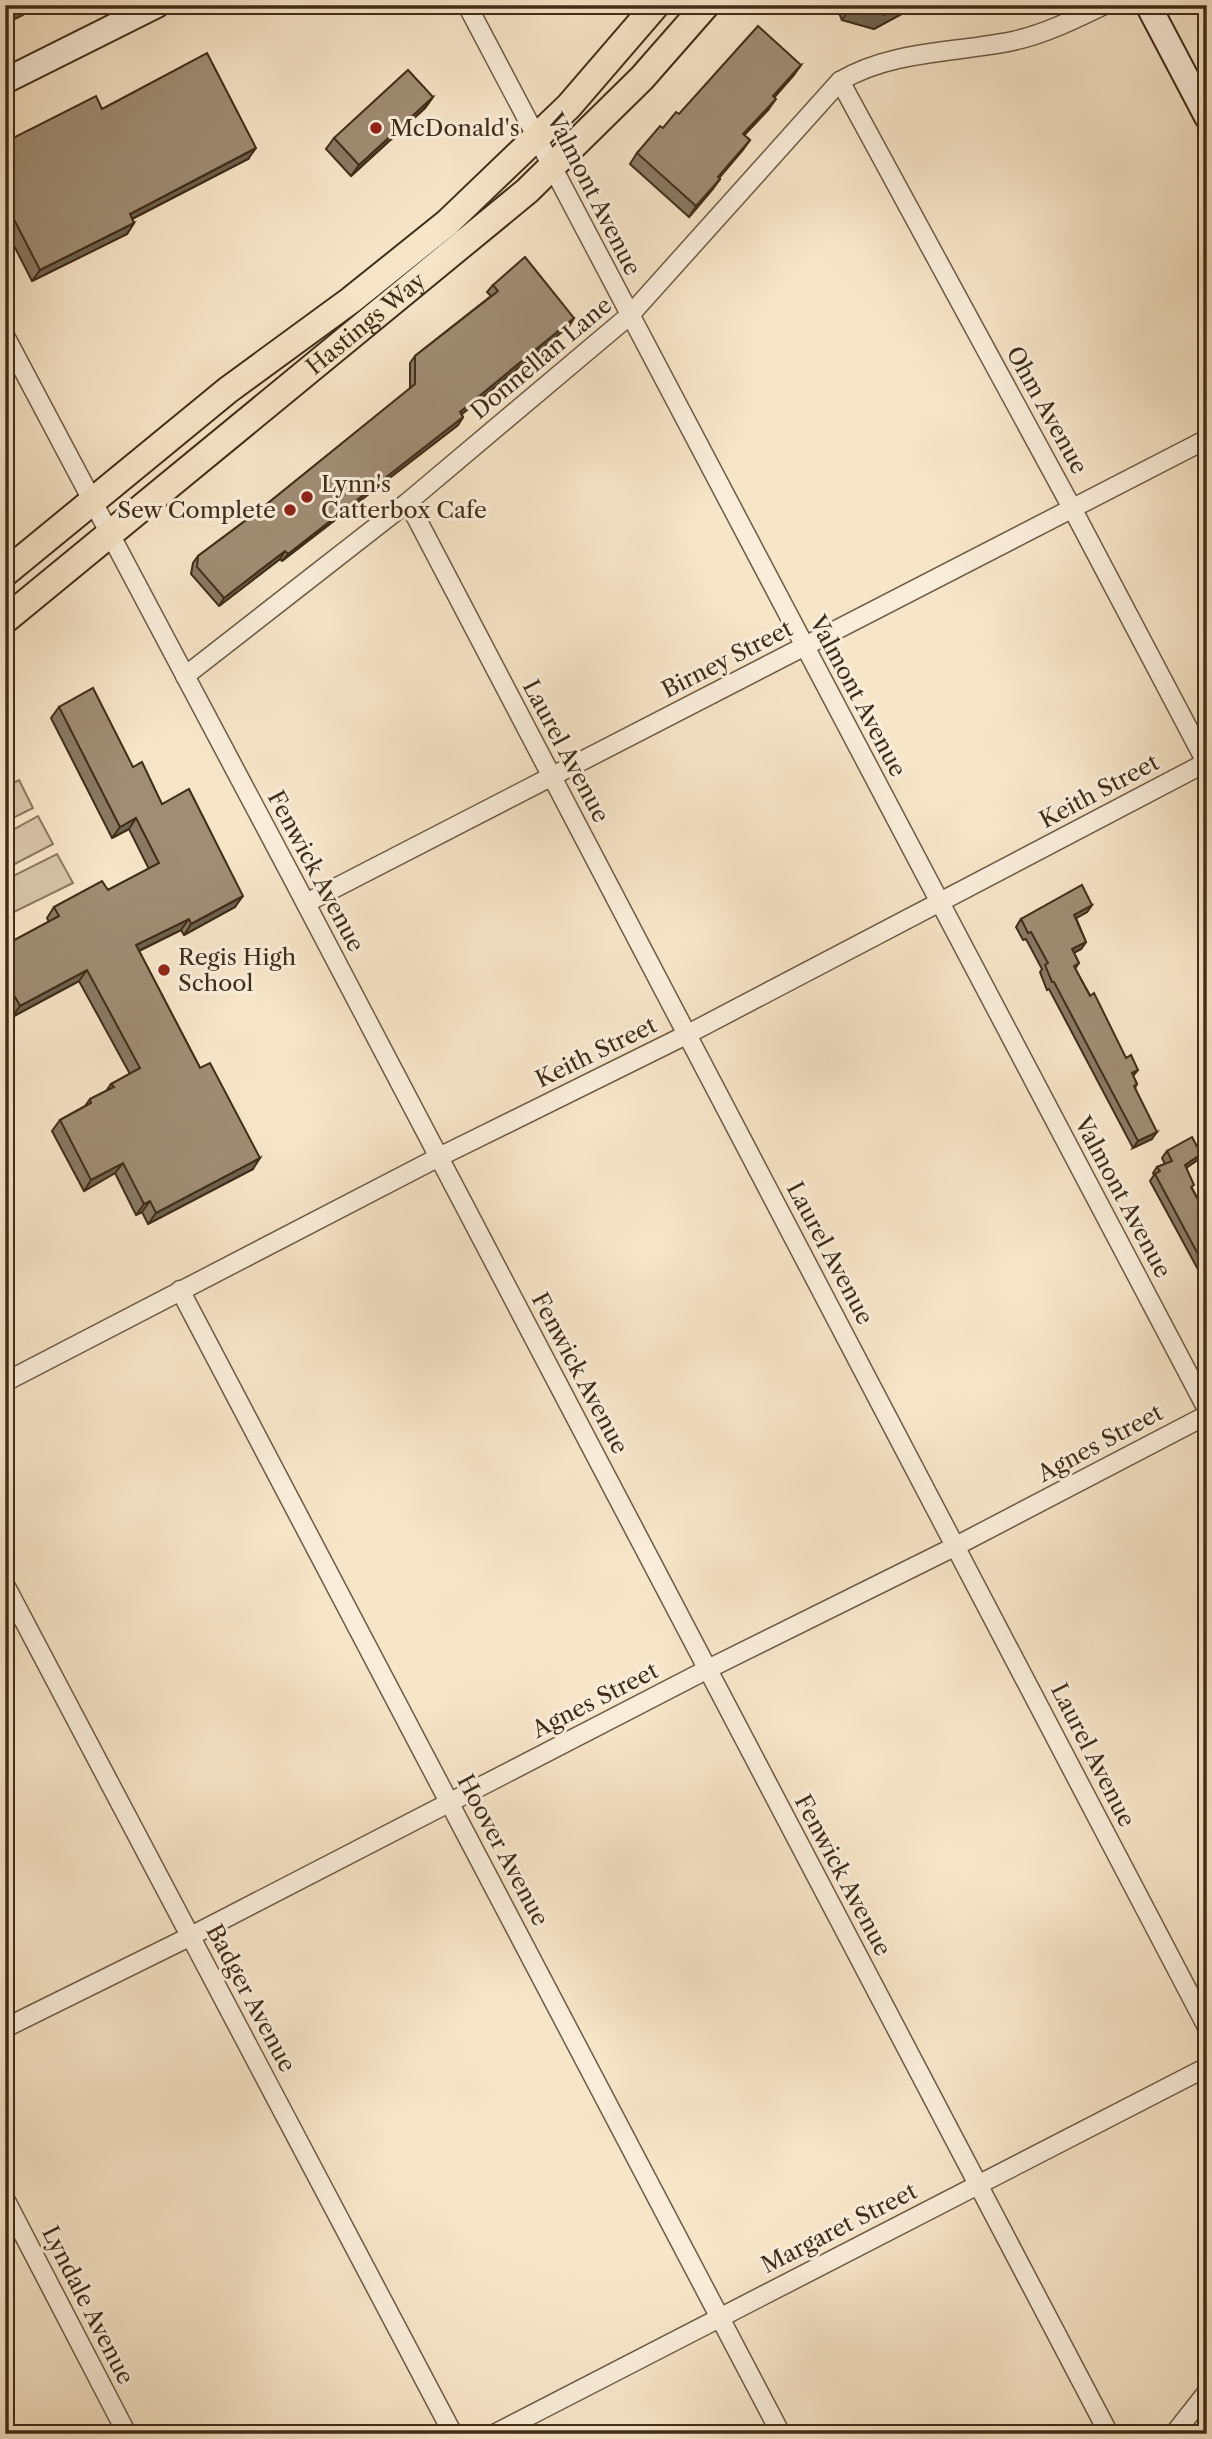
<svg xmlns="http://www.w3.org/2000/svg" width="1212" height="2439" font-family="'Libre Caslon Text',serif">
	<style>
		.grass { fill: #d8c6aa; stroke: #8c7a61; stroke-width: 2 }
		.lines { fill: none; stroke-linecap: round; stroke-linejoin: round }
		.street-casing { stroke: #6e5b44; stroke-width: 21 }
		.secondary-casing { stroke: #402d18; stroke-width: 28 }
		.primary-casing { stroke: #402d18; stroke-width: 30 }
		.street { stroke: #faeedb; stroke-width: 18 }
		.secondary { stroke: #faeedb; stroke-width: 24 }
		.primary { stroke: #f7e5c8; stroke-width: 26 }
		.wall { fill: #897964; stroke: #402d18; stroke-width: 2 }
		.shaded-wall { fill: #6f6351; stroke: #402d18; stroke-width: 2 }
		.building { fill: #9f8d74; stroke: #402d18; stroke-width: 2 }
		.poi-dot { fill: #8f2418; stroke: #faeedb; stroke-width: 2.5 }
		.labels { text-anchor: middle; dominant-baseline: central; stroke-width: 6; stroke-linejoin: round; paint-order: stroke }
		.poi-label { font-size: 23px; fill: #402d18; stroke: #faeedb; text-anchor: start }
		.street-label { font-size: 23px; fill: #402d18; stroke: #faeedb }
	</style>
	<rect width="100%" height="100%" fill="#f7e5c8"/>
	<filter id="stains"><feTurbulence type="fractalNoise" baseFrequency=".00286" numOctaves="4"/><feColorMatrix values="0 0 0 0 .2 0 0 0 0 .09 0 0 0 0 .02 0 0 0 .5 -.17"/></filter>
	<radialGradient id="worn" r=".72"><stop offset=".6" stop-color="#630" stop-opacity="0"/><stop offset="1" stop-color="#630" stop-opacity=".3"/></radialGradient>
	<g class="grass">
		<polygon points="19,780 33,808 5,822 5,787"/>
		<polygon points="38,816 53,844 5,869 5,834"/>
		<polygon points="57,854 73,883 10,914 5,904 5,880"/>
	</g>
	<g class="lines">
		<g class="street-casing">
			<g id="street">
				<polyline points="467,5 1207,1409"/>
				<polyline points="840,81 1072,508 1207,764"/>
				<polyline points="5,336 294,881 1109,2434"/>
				<polyline points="408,502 1207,2027"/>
				<path d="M185 676 408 502 630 315 840 81C893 50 955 53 1013 41 1045 34 1075 19 1104 5"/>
				<polyline points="306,903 1207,439"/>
				<polyline points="180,1290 781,2434"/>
				<polyline points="5,1382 439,1157 688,1034 1207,762"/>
				<polyline points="5,1585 453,2434"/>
				<polyline points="5,2028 191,1936 708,1669 956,1546 1207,1415"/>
				<polyline points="5,2199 127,2434"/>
				<polyline points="494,2434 1207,2067"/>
				<polyline points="1174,2434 1207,2392"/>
			</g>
		</g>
		<g class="secondary-casing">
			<g id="secondary">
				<polyline points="1148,5 1207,117"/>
				<polyline points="5,81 157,5"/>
			</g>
		</g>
		<g class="primary-casing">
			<g id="primary">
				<polyline points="5,573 228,390 351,300 447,223 569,106 656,5"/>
				<path id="s1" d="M5 620 527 191 642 78 706 5"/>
			</g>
		</g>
		<use href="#street" class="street"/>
		<use href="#secondary" class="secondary"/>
		<use href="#primary" class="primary"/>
	</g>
	<g class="wall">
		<polygon points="835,5 918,5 874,29 842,20"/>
		<polygon points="801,65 793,76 774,97 768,110 744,135 750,140 742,151 719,178 720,179 712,190 689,217 630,164 637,153 679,114"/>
		<polygon points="433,97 425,108 351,176 326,149 334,138"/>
		<polygon points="102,109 248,159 132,219 134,223 127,234 32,281 5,228 5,142"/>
		<polygon points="493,285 574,318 569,326 461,414 463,417 458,425 282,561 280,559 219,606 191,574 193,563 198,556 257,512 410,389 410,363 415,356 491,296 487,292"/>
		<polygon points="59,707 133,767 162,804 235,907 184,935 181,930 139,951 253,1169 148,1224 142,1212 136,1215 115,1173 84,1191 52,1131 60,1120 85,1106 90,1099 106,1091 111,1084 130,1074 79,981 12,1017 5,1004 5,945 49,922 47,918 54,907 108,890 149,869 129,829 112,838 51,718"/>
		<polygon points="1092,905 1087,912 1076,918 1086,942 1081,949 1074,953 1079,963 1075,969 1126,1058 1138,1070 1133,1076 1137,1084 1135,1088 1152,1139 1133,1148 1049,989 1047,990 1040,972 1042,969 1026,939 1023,940 1016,927 1021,919"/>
		<polygon points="1167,1151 1196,1161 1186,1168 1192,1188 1207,1216 1207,1286 1150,1181 1154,1175 1153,1173 1157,1167 1165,1164 1162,1158"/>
	</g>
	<g class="shaded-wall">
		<polygon points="918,5 874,29 842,20 852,6"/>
		<polygon points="30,6 23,15 5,24 5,17"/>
		<polygon points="801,65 793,76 766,107 773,96"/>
		<polygon points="433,97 425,108 351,176 359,165"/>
		<polygon points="776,99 768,110 735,145 743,134"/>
		<polygon points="750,140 742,151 710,188 718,177"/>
		<polygon points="256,148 248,159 122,224 130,214"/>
		<polygon points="720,179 712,190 689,217 696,206"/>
		<polygon points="134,223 127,234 32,281 40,270"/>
		<polygon points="574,318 569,326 455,420 460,412"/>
		<polygon points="463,417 458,425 282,561 288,554"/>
		<polygon points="285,551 280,559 219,606 224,598"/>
		<polygon points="136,818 129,829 112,838 120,827"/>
		<polygon points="243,896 235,907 184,935 191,924"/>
		<polygon points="1092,905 1087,912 1069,922 1074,915"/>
		<polygon points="189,919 181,930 128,956 136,945"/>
		<polygon points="1086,942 1081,949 1067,956 1072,949"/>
		<polygon points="87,970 79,981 12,1017 20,1006"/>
		<polygon points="1157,1132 1152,1139 1133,1148 1138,1141"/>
		<polygon points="1201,1154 1196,1161 1180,1172 1185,1165"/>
		<polygon points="260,1158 253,1169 148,1224 156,1213"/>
		<polygon points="123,1163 115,1173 84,1191 91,1180"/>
		<polygon points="150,1201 142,1212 136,1215 144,1204"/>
	</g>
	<g class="building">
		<polygon points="5,5 30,5 30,6 5,17"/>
		<polygon points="852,5 901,5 884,15"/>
		<polygon points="758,26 801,65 773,96 776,99 743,134 750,140 718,177 720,179 696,206 637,153 660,126 663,128 676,112 679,114"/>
		<polygon points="207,53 256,148 130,214 134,223 40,270 5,202 5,142 96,96 102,109"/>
		<polygon points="408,70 433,97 359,165 334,138"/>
		<polygon points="525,257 574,318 460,412 463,417 288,554 285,551 224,598 197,567 198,556 257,512 415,384 415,356 498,291 493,285"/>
		<polygon points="93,688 133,767 142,762 162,804 189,789 243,896 191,924 189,919 136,945 200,1068 210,1063 260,1158 156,1213 150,1201 144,1204 123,1163 91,1180 60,1120 91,1103 90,1099 114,1087 111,1084 140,1068 87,970 20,1006 5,979 5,945 59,916 54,907 102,881 108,890 159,863 136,818 120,827 59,707"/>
		<polygon points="1082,885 1092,905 1074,915 1086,942 1072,949 1079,963 1074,966 1090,996 1094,993 1126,1058 1131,1055 1138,1070 1132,1073 1137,1084 1134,1086 1157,1132 1138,1141 1054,982 1052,982 1045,965 1048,963 1031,932 1028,933 1021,919"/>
		<polygon points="1192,1137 1201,1154 1185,1165 1194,1185 1191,1187 1207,1216 1207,1271 1155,1174 1160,1171 1157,1167 1172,1161 1167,1151"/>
		<polygon points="5,1271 11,1282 5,1285"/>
	</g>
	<g class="poi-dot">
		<circle cx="376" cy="128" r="7"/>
		<circle cx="307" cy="497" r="7"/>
		<circle cx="290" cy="510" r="7"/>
		<circle cx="164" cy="970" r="7"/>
	</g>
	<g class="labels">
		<g class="poi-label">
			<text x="390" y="128">McDonald's</text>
			<text x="321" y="484">Lynn's<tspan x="321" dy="26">Catterbox Cafe</tspan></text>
			<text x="276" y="510" text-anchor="end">Sew Complete</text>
			<text x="178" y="957">Regis High<tspan x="178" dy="26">School</tspan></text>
		</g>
		<g class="street-label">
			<text transform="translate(594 194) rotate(63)">Valmont Avenue</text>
			<text stroke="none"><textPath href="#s1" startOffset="467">Hastings Way</textPath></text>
			<text transform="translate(541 358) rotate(-40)">Donnellan Lane</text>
			<text transform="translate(1047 410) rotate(61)">Ohm Avenue</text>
			<text transform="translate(727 659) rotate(-27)">Birney Street</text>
			<text transform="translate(858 696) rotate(62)">Valmont Avenue</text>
			<text transform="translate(566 751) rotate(62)">Laurel Avenue</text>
			<text transform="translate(1099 791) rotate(-28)">Keith Street</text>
			<text transform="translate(316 871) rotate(62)">Fenwick Avenue</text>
			<text transform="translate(596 1052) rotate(-26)">Keith Street</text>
			<text transform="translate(1123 1197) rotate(62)">Valmont Avenue</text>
			<text transform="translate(830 1253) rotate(62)">Laurel Avenue</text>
			<text transform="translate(580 1373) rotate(62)">Fenwick Avenue</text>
			<text transform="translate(1100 1443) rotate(-28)">Agnes Street</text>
			<text transform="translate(595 1700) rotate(-27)">Agnes Street</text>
			<text transform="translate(1093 1755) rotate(63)">Laurel Avenue</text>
			<text transform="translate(503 1850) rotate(62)">Hoover Avenue</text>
			<text transform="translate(843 1875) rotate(62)">Fenwick Avenue</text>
			<text transform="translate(251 1998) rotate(62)">Badger Avenue</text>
			<text transform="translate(839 2228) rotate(-27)">Margaret Street</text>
			<text transform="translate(88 2305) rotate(63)">Lyndale Avenue</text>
		</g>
	</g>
	<rect width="1212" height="2439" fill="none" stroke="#f7e5c8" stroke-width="28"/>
	<rect x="7" y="7" width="1198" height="2425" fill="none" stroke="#402d18" stroke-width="3.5"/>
	<rect x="14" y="14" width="1184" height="2411" fill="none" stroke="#402d18" stroke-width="2"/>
	<rect width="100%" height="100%" filter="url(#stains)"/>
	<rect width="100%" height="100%" fill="url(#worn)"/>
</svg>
